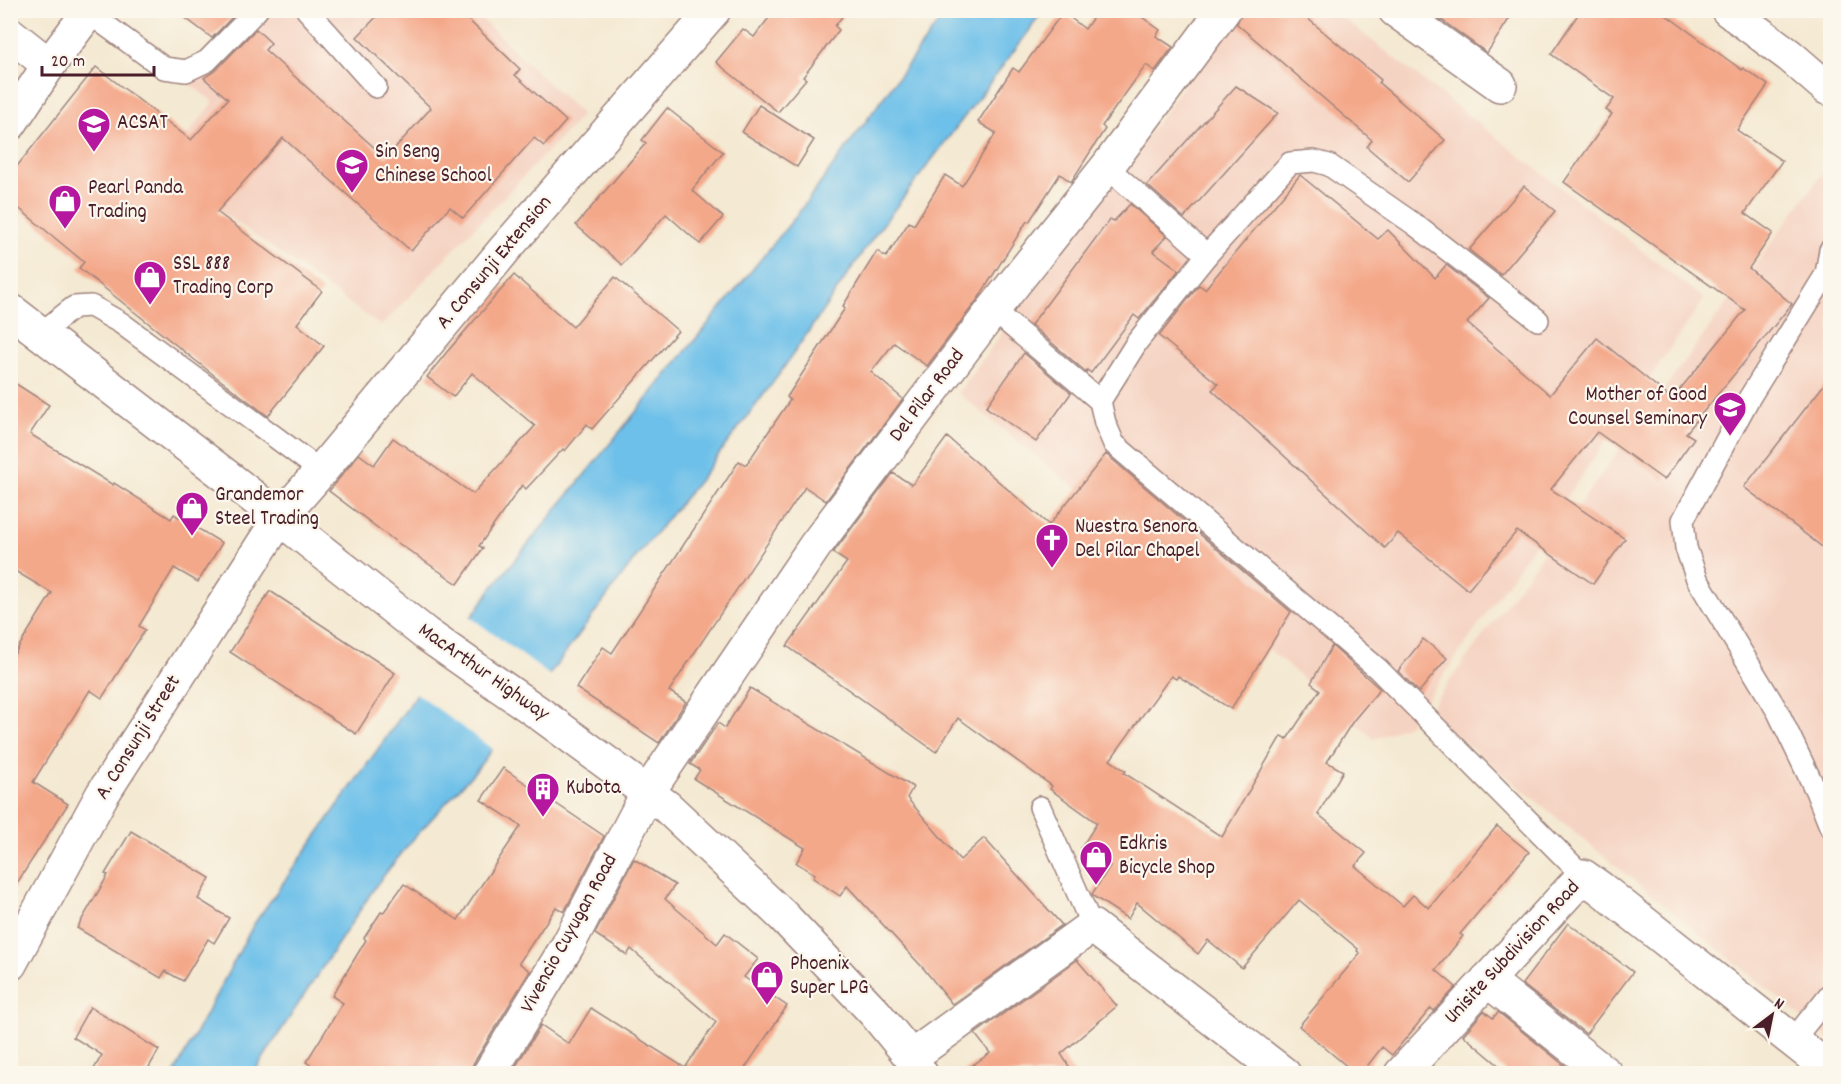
<svg xmlns="http://www.w3.org/2000/svg" width="1841" height="1084" font-family="Dekko,sans-serif">
	<style>
		.built { fill: #f5d3c2 }
		.water { fill: #6dc0e9; stroke: #5c708a; stroke-width: 1.5 }
		.pier { fill: #f4e9d2 }
		.building { fill: #f4a88a }
		.lines { fill: none; stroke-linecap: round; stroke-linejoin: round }
		.service-casing { stroke: #9f847e; stroke-width: 24 }
		.minor-casing { stroke: #9f847e; stroke-width: 36 }
		.tertiary-casing { stroke: #9f847e; stroke-width: 36 }
		.secondary-casing { stroke: #9f847e; stroke-width: 36 }
		.trunk-casing { stroke: #9f847e; stroke-width: 36 }
		.service { stroke: #fff; stroke-width: 21 }
		.minor { stroke: #fff; stroke-width: 33 }
		.tertiary { stroke: #fff; stroke-width: 33 }
		.secondary { stroke: #fff; stroke-width: 33 }
		.trunk { stroke: #fff; stroke-width: 33 }
		.labels { text-anchor: middle; dominant-baseline: central; stroke-width: 4.5; stroke-linejoin: round; paint-order: stroke }
		.poi-label { font-size: 21px; fill: #4a1f2b; stroke: #fbf7ec; text-anchor: start }
		.street-label { font-size: 21px; fill: #4a1f2b; stroke: #fbf7ec }
	</style>
	<rect width="100%" height="100%" fill="#fbf7ec"/>
	<filter id="ink" filterUnits="userSpaceOnUse"><feTurbulence type="fractalNoise" baseFrequency=".0167" numOctaves="2"/><feDisplacementMap in="SourceGraphic" scale="12" xChannelSelector="R" yChannelSelector="G"/><feConvolveMatrix kernelMatrix="1 2 1 2 8 2 1 2 1" color-interpolation-filters="sRGB"/></filter>
	<filter id="wash" filterUnits="userSpaceOnUse"><feTurbulence type="fractalNoise" baseFrequency=".008" numOctaves="4" result="noise"/><feDisplacementMap in="SourceGraphic" scale="24" xChannelSelector="R" yChannelSelector="G"/><feGaussianBlur stdDeviation="1.35" result="paint"/><feColorMatrix in="noise" values="0 0 0 0 0 0 0 0 0 0 0 0 0 0 0 0 0 1.4 0 .05"/><feComposite in="paint" operator="in"/></filter>
	<g filter="url(#wash)">
		<rect width="100%" height="100%" fill="#f4e9d2"/>
		<g class="built">
			<polygon points="264,11 473,11 582,115 381,326 161,168 214,102 185,81"/>
			<polygon points="1239,11 1334,11 1704,299 1410,724 1374,739 1164,560 958,393"/>
			<polygon points="1830,163 1830,1040 1427,712"/>
		</g>
		<polygon class="water" points="947,11 1042,11 1029,31 872,239 780,373 698,482 633,561 555,667 477,769 414,838 377,884 276,1038 254,1073 174,1074 254,924 492,588 797,215"/>
		<polygon class="pier" points="469,616 552,677 495,751 416,693"/>
		<g id="blocks">
			<g class="building">
				<polygon points="175,10 236,10 237,12 212,38"/>
				<polygon points="383,10 458,10 520,69 515,75 566,121 544,146 534,138 463,218 450,207 411,251 283,138 217,212 322,291 297,324 324,346 268,416 215,376 79,268 84,262 10,201 10,175 96,67 191,140 228,99 204,78 216,70 256,29 271,43 265,50 386,158 431,108 357,37"/>
				<polygon points="775,10 847,10 835,26 839,30 803,77 806,79 778,112 716,62 743,29 754,37"/>
				<polygon points="1098,10 1132,10 1160,30 1156,36 1173,47 1155,71 1146,65 1102,126 1105,129 1071,182 1060,174 1029,222 1027,221 978,299 927,366 894,343 871,372 903,399 826,501 805,487 669,691 686,702 659,743 576,688 603,647 612,653 739,461 746,465 790,400 787,397 845,308 843,306 877,251 886,257 909,222 914,225 945,175 962,186 996,133 978,122 1013,68 1019,72 1063,12 1085,29"/>
				<polygon points="1242,10 1307,10 1307,18 1381,80 1379,83 1445,140 1408,182 1367,147 1372,140 1237,24"/>
				<polygon points="1428,10 1515,10 1487,53"/>
				<polygon points="1581,10 1659,10 1742,70 1743,68 1768,85 1737,130 1782,161 1745,213 1773,233 1749,268 1792,304 1686,433 1694,438 1664,480 1597,432 1551,489 1625,539 1593,584 1517,531 1468,590 1398,533 1385,548 1212,390 1218,384 1159,336 1199,285 1205,289 1300,175 1378,239 1388,230 1435,278 1446,265 1489,298 1467,323 1550,395 1597,338 1672,399 1745,310 1564,182 1612,114 1606,110 1614,99 1551,54"/>
				<polygon points="1236,86 1278,113 1184,218 1147,185"/>
				<polygon points="759,105 814,140 797,167 742,132"/>
				<polygon points="667,108 723,152 692,190 723,217 700,244 666,214 622,265 576,225 646,143 642,140"/>
				<polygon points="1524,186 1555,211 1501,275 1469,250"/>
				<polygon points="1130,204 1167,236 1153,251 1179,270 1139,319 1134,315 1091,373 1087,370 1086,372 1031,325 1110,219 1114,221"/>
				<polygon points="514,275 573,327 615,277 678,331 592,429 587,424 565,451 563,449 526,489 522,485 479,546 483,548 458,584 395,541 329,491 359,454 374,465 393,438 473,494 535,426 472,373 453,397 427,377 446,353"/>
				<polygon points="1024,353 1071,393 1036,442 986,407"/>
				<polygon points="1830,377 1830,553 1744,487"/>
				<polygon points="10,380 49,405 30,434 113,485 114,483 171,519 174,514 222,543 198,582 174,568 139,626 145,630 102,698 90,690 33,782 68,804 10,894 10,661 52,593 10,568"/>
				<polygon points="947,437 1049,525 1106,454 1291,612 1231,709 1178,676 1176,679 1171,676 1110,760 1126,771 1124,773 1222,837 1281,736 1287,739 1320,690 1311,683 1332,646 1380,689 1353,721 1327,762 1343,771 1318,814 1366,853 1355,866 1403,906 1413,895 1429,908 1497,826 1529,852 1460,934 1463,936 1436,970 1456,987 1434,1011 1431,1008 1392,1055 1382,1047 1361,1074 1356,1074 1299,1026 1360,953 1357,951 1358,949 1299,900 1242,968 1208,940 1198,954 1137,903 1128,919 1093,896 1092,894 1110,866 1081,848 1097,823 1050,789 1052,786 958,718 936,752 787,646 847,562 833,553 893,473 912,485"/>
				<polygon points="270,591 395,673 356,734 230,652"/>
				<polygon points="1423,639 1447,658 1419,692 1398,671"/>
				<polygon points="750,688 913,787 907,798 960,860 984,838 1062,925 952,1004 924,969 847,886 840,896 813,878 815,874 796,863 805,848 694,779 700,770 690,764 718,723 725,728"/>
				<polygon points="503,768 604,836 564,912 556,907 519,963 530,971 473,1064 470,1074 324,1074 306,1062 343,1003 332,996 366,940 364,938 381,912 383,913 404,884 458,920 521,826 481,800"/>
				<polygon points="131,831 210,878 198,899 229,918 214,943 208,939 183,981 165,971 161,978 77,928 108,875 105,874"/>
				<polygon points="634,859 675,885 665,899 717,944 725,933 758,959 744,977 787,1006 741,1074 511,1074 541,1025 569,1044 591,1008 685,1068 716,1022 631,949 627,955 595,934"/>
				<polygon points="1568,923 1633,972 1586,1034 1522,984"/>
				<polygon points="1077,960 1117,1006 1061,1054 1074,1074 960,1074 990,1053 975,1034"/>
				<polygon points="90,1007 159,1050 145,1074 91,1074 102,1055 73,1037"/>
				<polygon points="1484,1011 1493,1018 1498,1012 1575,1074 1509,1074 1463,1035"/>
			</g>
		</g>
	</g>
	<g filter="url(#ink)">
		<use href="#blocks" fill-opacity="0" stroke="#9f847e" stroke-width="1.5"/>
		<g class="lines">
			<g class="service-casing">
				<g id="service">
					<polyline points="307,10 376,87"/>
					<polyline points="89,13 164,68 186,71 207,61 257,10"/>
					<polyline points="1107,167 1207,255"/>
					<polyline points="1830,250 1826,274 1748,400 1683,520 1686,548 1697,579 1778,712 1816,791 1830,826"/>
					<polyline points="993,310 1100,401"/>
					<polyline points="1538,320 1414,224 1329,165 1314,161 1290,163 1207,255 1137,342 1100,401 1105,423 1114,444 1378,669 1583,876"/>
					<polyline points="41,333 74,307 91,306 121,323 321,471"/>
					<polyline points="1040,807 1092,926"/>
					<polyline points="1793,1040 1830,994"/>
				</g>
			</g>
			<g class="minor-casing">
				<g id="minor">
					<polyline points="1395,10 1500,85"/>
					<polyline points="1728,10 1790,56 1827,88"/>
					<polyline points="10,34 49,65"/>
					<polyline points="10,124 49,65 90,10"/>
					<polyline points="1487,980 1606,1074"/>
					<polyline points="489,1074 568,945 648,792 815,546 993,310 1107,167 1224,10"/>
				</g>
			</g>
			<g class="tertiary-casing">
				<g id="tertiary">
					<polyline points="911,1057 1092,926 1284,1074"/>
					<polyline points="1401,1074 1583,876 1600,888 1830,1070"/>
				</g>
			</g>
			<g class="secondary-casing">
				<polyline id="secondary" points="10,964 102,795 279,519 321,471 505,249 714,10"/>
			</g>
			<g class="trunk-casing">
				<polyline id="trunk" points="10,310 238,485 426,634 543,716 667,807 783,916 875,1013 911,1057 921,1074"/>
			</g>
			<use href="#service" class="service"/>
			<use href="#minor" class="minor"/>
			<use href="#tertiary" class="tertiary"/>
			<use href="#secondary" class="secondary"/>
			<use href="#trunk" class="trunk"/>
		</g>
	</g>
	<defs>
		<g id="university-pin" transform="scale(1.725)"><path d="M0 17L-7.5 6A9.5 9.5 0 1 1 7.5 6Z" fill="#b5179e" stroke="#fbf7ec"/><path d="M0-5L7-2L0 1L-7-2ZM-4 1L0 2.5L4 1V4Q0 6-4 4Z" fill="#fff"/></g>
		<g id="school-pin" transform="scale(1.725)"><path d="M0 17L-7.5 6A9.5 9.5 0 1 1 7.5 6Z" fill="#b5179e" stroke="#fbf7ec"/><path d="M0-5L7-2L0 1L-7-2ZM-4 1L0 2.5L4 1V4Q0 6-4 4Z" fill="#fff"/></g>
		<g id="shop-pin" transform="scale(1.725)"><path d="M0 17L-7.5 6A9.5 9.5 0 1 1 7.5 6Z" fill="#b5179e" stroke="#fbf7ec"/><path d="M-5-2.5h2.3a2.7 3.5 0 0 1 5.4 0H5L5.5 6h-11ZM-1.5-2.5h3a1.5 2.3 0 0 0-3 0Z" fill="#fff"/></g>
		<g id="church-pin" transform="scale(1.725)"><path d="M0 17L-7.5 6A9.5 9.5 0 1 1 7.5 6Z" fill="#b5179e" stroke="#fbf7ec"/><path d="M-1.2-6h2.4v3.5h3.3v2.4h-3.3V6h-2.4V-.1h-3.3v-2.4h3.3Z" fill="#fff"/></g>
		<g id="building-pin" transform="scale(1.725)"><path d="M0 17L-7.5 6A9.5 9.5 0 1 1 7.5 6Z" fill="#b5179e" stroke="#fbf7ec"/><path d="M-4-6H4V6H1V3H-1V6H-4ZM-2.5-4.3h1.7v1.8h-1.7ZM.8-4.3h1.7v1.8H.8ZM-2.5-1h1.7V.8h-1.7ZM.8-1h1.7V.8H.8Z" fill="#fff"/></g>
	</defs>
	<g fill-rule="evenodd">
		<use href="#university-pin" x="94" y="124"/>
		<use href="#school-pin" x="352" y="165"/>
		<use href="#shop-pin" x="65" y="201"/>
		<use href="#shop-pin" x="150" y="277"/>
		<use href="#university-pin" x="1730" y="408"/>
		<use href="#shop-pin" x="192" y="508"/>
		<use href="#church-pin" x="1052" y="540"/>
		<use href="#building-pin" x="543" y="789"/>
		<use href="#shop-pin" x="1096" y="857"/>
		<use href="#shop-pin" x="767" y="977"/>
	</g>
	<g class="labels">
		<g class="poi-label">
			<text x="117" y="124">ACSAT</text>
			<text x="375" y="153">Sin Seng<tspan x="375" dy="24">Chinese School</tspan></text>
			<text x="88" y="189">Pearl Panda<tspan x="88" dy="24">Trading</tspan></text>
			<text x="173" y="265">SSL 888<tspan x="173" dy="24">Trading Corp</tspan></text>
			<text x="1707" y="396" text-anchor="end">Mother of Good<tspan x="1707" dy="24">Counsel Seminary</tspan></text>
			<text x="215" y="496">Grandemor<tspan x="215" dy="24">Steel Trading</tspan></text>
			<text x="1075" y="528">Nuestra Senora<tspan x="1075" dy="24">Del Pilar Chapel</tspan></text>
			<text x="566" y="789">Kubota</text>
			<text x="1119" y="845">Edkris<tspan x="1119" dy="24">Bicycle Shop</tspan></text>
			<text x="790" y="965">Phoenix<tspan x="790" dy="24">Super LPG</tspan></text>
		</g>
		<g class="street-label">
			<text transform="translate(495 263) rotate(-50)">A. Consunji Extension</text>
			<text transform="translate(928 396) rotate(-53)">Del Pilar Road</text>
			<text transform="translate(483 673) rotate(35)">MacArthur Highway</text>
			<text transform="translate(139 738) rotate(-58)">A. Consunji Street</text>
			<text transform="translate(570 934) rotate(-61)">Vivencio Cuyugan Road</text>
			<text transform="translate(1513 953) rotate(-47)">Unisite Subdivision Road</text>
		</g>
	</g>
	<rect width="1841" height="1084" fill="none" stroke="#fbf7ec" stroke-width="36"/>
	<g transform="translate(1772 1015) rotate(32)" stroke="#fbf7ec" stroke-width="4.5" paint-order="stroke">
	<path d="M0-4.5L10 22L0 15L-10 22Z" fill="#4a1f2b"/>
	<text y="-9" font-size="16" font-weight="bold" text-anchor="middle" fill="#4a1f2b">N</text>
	</g>
	<path d="M42 66v9h112v-9" fill="none" stroke="#4a1f2b" stroke-width="3"/>
	<text x="51" y="66" font-size="18" fill="#4a1f2b" stroke="#fbf7ec" stroke-width="4.5" paint-order="stroke">20 m</text>
</svg>
